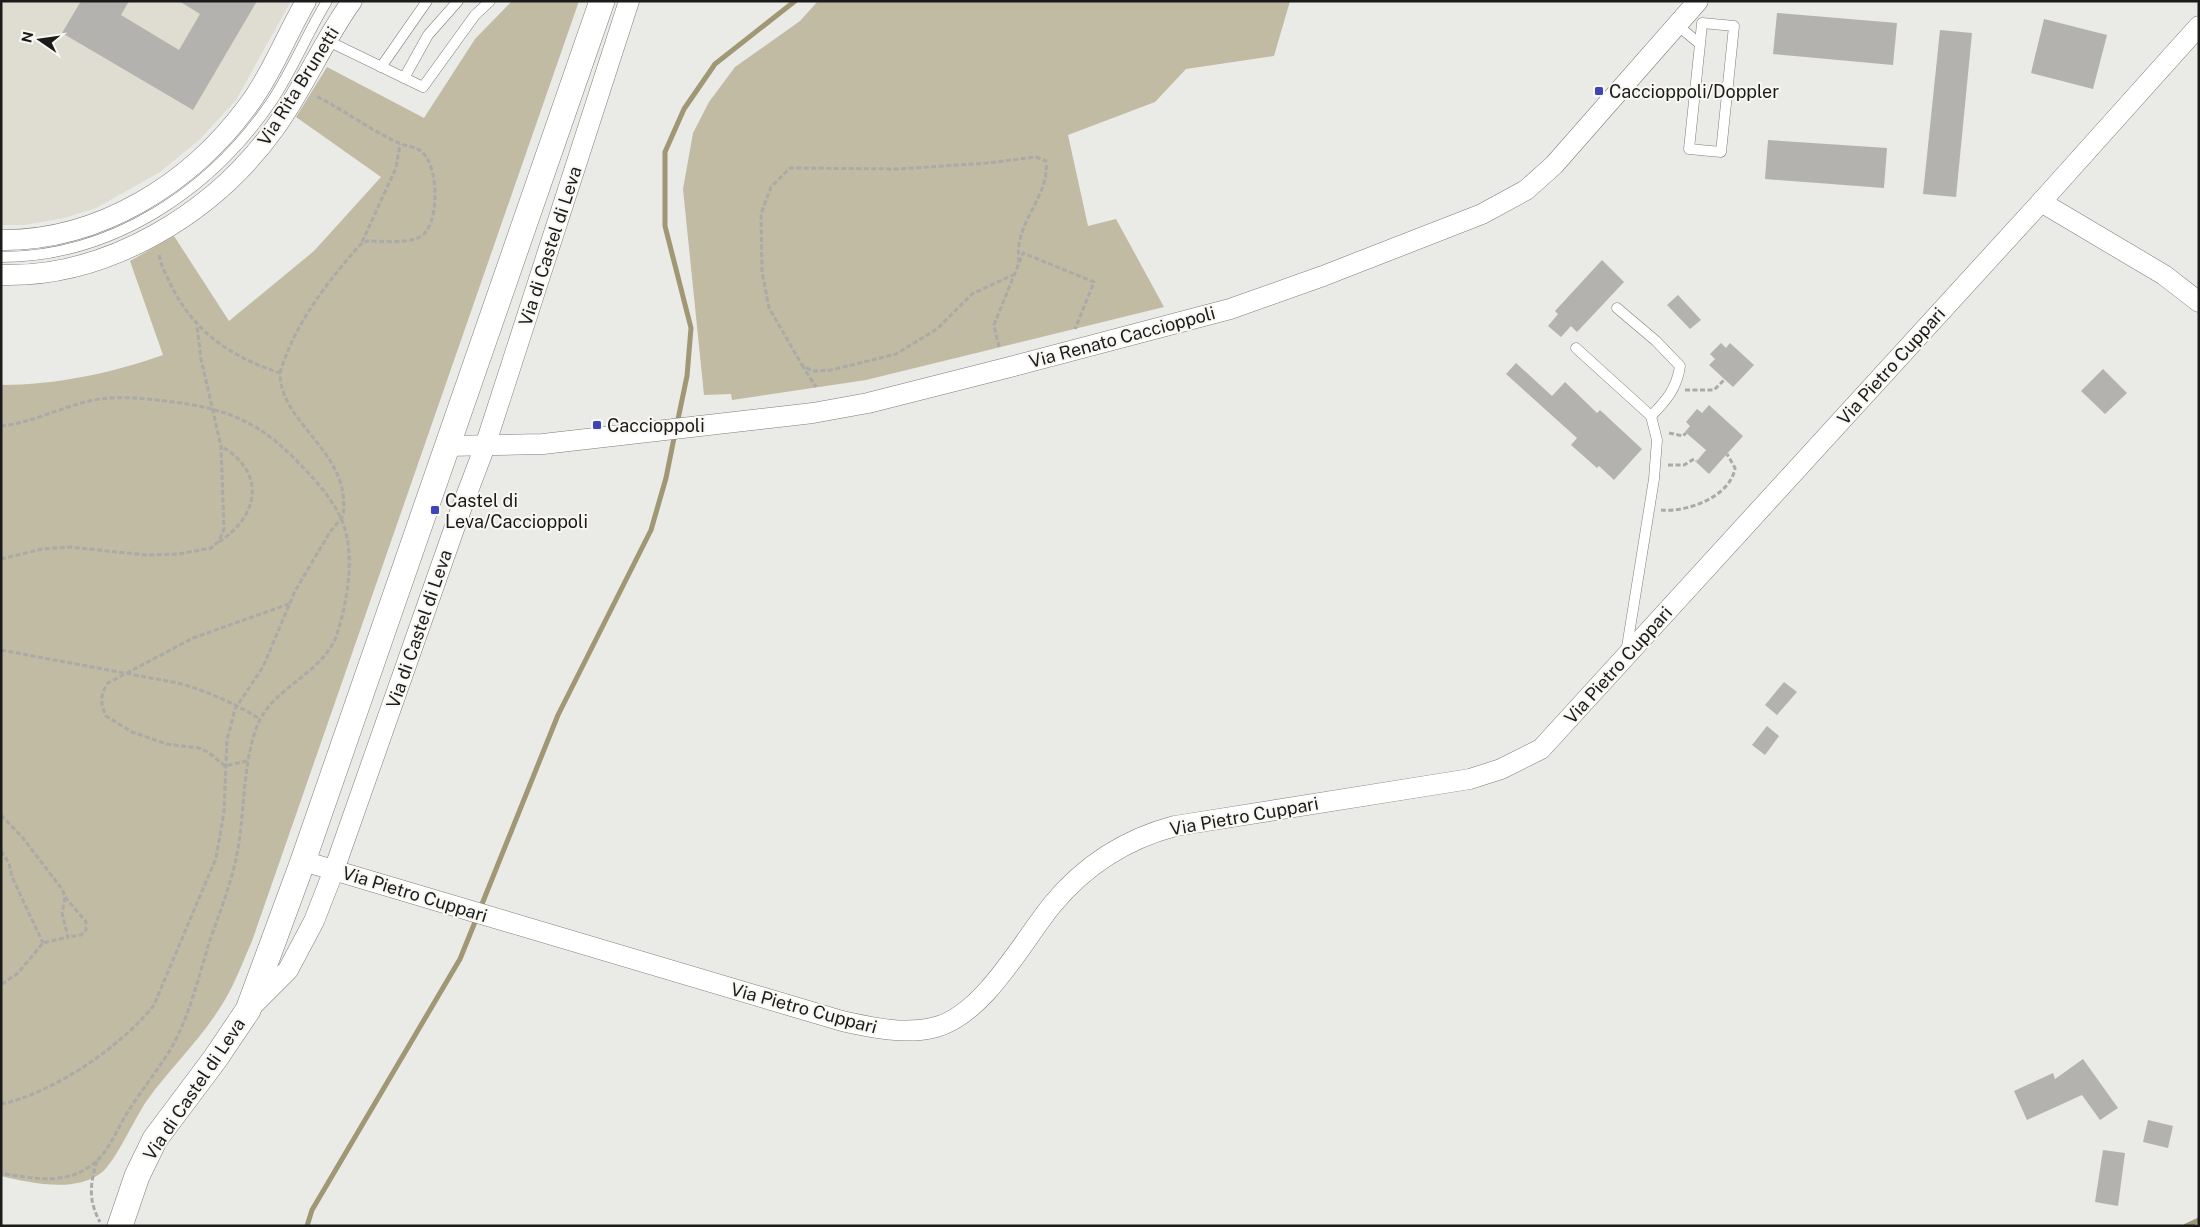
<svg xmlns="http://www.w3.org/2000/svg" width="2200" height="1227" font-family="'Public Sans',sans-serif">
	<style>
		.built { fill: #dfdcd2 }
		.green { fill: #c1bba4 }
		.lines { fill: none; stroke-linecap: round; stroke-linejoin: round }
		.stream { stroke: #a09775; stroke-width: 5 }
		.building { fill: #b3b2af }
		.service-casing { stroke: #7e7d7a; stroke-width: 11 }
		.minor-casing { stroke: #7e7d7a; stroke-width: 21 }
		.tertiary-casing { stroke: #7e7d7a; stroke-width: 26 }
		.path { stroke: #aaaaa6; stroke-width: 3; stroke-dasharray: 5 2.5; stroke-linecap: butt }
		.service { stroke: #fff; stroke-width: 10 }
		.minor { stroke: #fff; stroke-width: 20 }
		.tertiary { stroke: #fff; stroke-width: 25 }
		.poi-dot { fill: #3f45b9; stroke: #f8f7f4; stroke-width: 2 }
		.labels { text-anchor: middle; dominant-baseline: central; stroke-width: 4; stroke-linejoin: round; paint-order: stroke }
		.street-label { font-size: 18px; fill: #1b1b1a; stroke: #f8f7f4 }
		.poi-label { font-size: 18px; fill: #1b1b1a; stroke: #f8f7f4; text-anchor: start }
	</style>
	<rect width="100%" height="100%" fill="#eaeae6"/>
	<polygon class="built" points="1,1 291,1 236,100 199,140 160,172 96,208 64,218 24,225 1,225"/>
	<g class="green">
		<path d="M512 1H579L252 941C243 961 235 984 223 1003 202 1038 172 1066 148 1099 136 1115 115 1163 101 1173 75 1193 30 1183 1 1176V385C56 385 112 373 163 355L130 261 174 236 229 321 314 251 381 177 296 117 327 67 424 118 475 39Z"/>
		<polygon points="818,1 1290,1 1274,56 1186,69 1155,102 1068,135 1088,226 1116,219 1164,307 866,380 732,400 731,394 704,395 683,189 693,133 709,102 735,67 800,21"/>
	</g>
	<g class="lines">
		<g class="stream">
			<polyline points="677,424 687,376 691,328 665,226 665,152 684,109 715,64 795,1"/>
			<polyline points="480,909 558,715 651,530 666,478 675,433"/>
			<polyline points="307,1226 312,1210 460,959 477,917"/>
			<polyline points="2186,1226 2199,1220"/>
		</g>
	</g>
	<g class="building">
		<polygon points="81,1 129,1 121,15 179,50 200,14 179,1 257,1 193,110 62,33"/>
		<polygon points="1777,13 1897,23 1893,65 1773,54"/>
		<polygon points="2044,19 2107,35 2093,89 2031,73"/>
		<polygon points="1940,30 1972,33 1956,197 1923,194"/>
		<polygon points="1768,140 1887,148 1884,188 1765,179"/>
		<polygon points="1602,260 1624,282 1577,332 1571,326 1561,337 1548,326 1558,314 1555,311"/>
		<polygon points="1678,295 1701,320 1690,329 1667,305"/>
		<polygon points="1721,343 1726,348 1730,343 1754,365 1733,387 1709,365 1715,359 1710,354"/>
		<polygon points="1516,363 1552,396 1565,382 1597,413 1600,410 1642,449 1614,480 1599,466 1597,468 1571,445 1577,438 1506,374"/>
		<polygon points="2103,369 2127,393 2105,414 2081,391"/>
		<polygon points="1709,405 1743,436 1709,474 1696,462 1706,450 1685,432 1690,426 1686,422 1697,409 1702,413"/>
		<polygon points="1784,682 1797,692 1777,715 1765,705"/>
		<polygon points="1767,726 1779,736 1765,755 1752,745"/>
		<polygon points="2083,1059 2118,1108 2100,1120 2082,1095 2027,1120 2014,1091 2053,1073 2055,1079"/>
		<polygon points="2148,1120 2173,1126 2168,1148 2143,1142"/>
		<polygon points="2103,1150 2125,1153 2118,1206 2095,1202"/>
	</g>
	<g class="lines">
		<g class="service-casing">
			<g id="service">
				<polyline points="1677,25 1700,44 1689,149 1721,152 1734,26 1702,23 1700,44"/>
				<polyline points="328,41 423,87 475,15 490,1"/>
				<polyline points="381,67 427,1"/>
				<polyline points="404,78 428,35 458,1"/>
				<path d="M1 257C112 257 211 191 272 101 293 69 307 34 327 1"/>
				<path d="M1617 308 1656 341 1680 366C1677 388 1666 401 1651 416"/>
				<polyline points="1576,348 1651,416 1657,440 1654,479 1626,653"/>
			</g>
		</g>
		<g class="minor-casing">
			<g id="minor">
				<polyline points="2041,202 2164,275 2199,302"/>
				<path d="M1 240C99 241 190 184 247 107 271 75 286 36 306 1"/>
				<path d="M1 275C108 278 214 213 275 128 304 88 323 41 352 1"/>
				<polyline points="447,446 543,444 813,413 868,403 1010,367 1230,309 1323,276 1482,214 1526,190 1554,165 1698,1"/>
				<path d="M303 861 842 1021C873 1028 906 1035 936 1027 984 1014 1022 942 1052 905 1084 866 1126 839 1175 826L1470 779 1501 769 1541 749 2041 202 2199 26"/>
				<polyline points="249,1009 288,970 314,921 334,870 460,512 485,446 629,1"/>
			</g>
		</g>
		<g class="tertiary-casing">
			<polyline id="tertiary" points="120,1226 137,1176 155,1139 215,1059 248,1010 303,861 602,1"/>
		</g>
		<g class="path">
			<polyline points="362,242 396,168 400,144"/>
			<path d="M1015 274 972 294 937 329 896 354 831 370 812 371 802 365 769 308 762 271 761 214 771 187 790 168 898 169 987 163 1036 157 1046 161C1050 198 1013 222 1019 263"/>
			<polyline points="999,347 994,325 1023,253 1094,282 1075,329"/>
			<polyline points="802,365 816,387"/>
			<path d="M280 373C294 325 327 282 360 245L367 241C382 241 406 244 420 237 440 226 439 168 423 153 417 146 407 147 399 143 370 130 344 110 316 96"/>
			<polyline points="1685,390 1714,390 1724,380"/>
			<path d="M1 426C40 422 74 399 112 398 130 397 148 399 166 401 235 409 265 425 311 476 327 493 343 515 347 538 353 567 346 606 337 634 323 675 269 688 256 729 242 769 245 813 237 854 231 884 220 912 210 940 199 975 191 1011 174 1043 160 1068 142 1089 127 1113 114 1134 107 1158 84 1170 61 1184 27 1178 1 1173"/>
			<polyline points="1669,433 1683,436 1686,433"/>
			<polyline points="1668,465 1684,465 1694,459 1696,461"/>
			<path d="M1661 510C1687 513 1731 496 1735 468L1727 454"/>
			<path d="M219 542C260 515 266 472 221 446"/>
			<polyline points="1,559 42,549 70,547 146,555 179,554 211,548 219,541 224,529 221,446 201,359 197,326"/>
			<path d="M1 650 178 683C207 691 234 703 260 719"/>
			<path d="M247 761 225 766 208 752 199 748 167 744 132 732 106 716C100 704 100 694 108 683L193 638 289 604"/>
			<polyline points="1,815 22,837 62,889 65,897 62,913 68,937 43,943 18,973 1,985"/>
			<polyline points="1,851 9,863 12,877 43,943"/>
			<polyline points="65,897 86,922 86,930 81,935 68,937"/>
			<path d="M1 1104C52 1094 122 1046 154 1005L216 858 224 812 227 740 235 709 263 667 295 591 330 532 343 516C352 451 280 425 280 373 231 357 194 332 171 285 166 275 160 264 159 253"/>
			<path d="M97 1161C90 1184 88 1200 100 1222"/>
		</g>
		<use href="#service" class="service"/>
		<use href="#minor" class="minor"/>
		<use href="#tertiary" class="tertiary"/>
	</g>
	<g class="poi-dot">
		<rect x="1594" y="86" width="10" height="10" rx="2.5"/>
		<rect x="592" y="420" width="10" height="10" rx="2.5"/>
		<rect x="430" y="505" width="10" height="10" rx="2.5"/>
	</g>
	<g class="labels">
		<g class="street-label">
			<text transform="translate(298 86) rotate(-58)">Via Rita Brunetti</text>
			<text transform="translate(550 246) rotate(-72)">Via di Castel di Leva</text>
			<text transform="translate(1122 337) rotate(-15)">Via Renato Caccioppoli</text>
			<text transform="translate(1891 366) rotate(-48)">Via Pietro Cuppari</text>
			<text transform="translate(419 629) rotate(-71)">Via di Castel di Leva</text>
			<text transform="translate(1618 665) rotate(-48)">Via Pietro Cuppari</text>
			<text transform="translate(1244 816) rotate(-10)">Via Pietro Cuppari</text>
			<text transform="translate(415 894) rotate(17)">Via Pietro Cuppari</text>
			<text transform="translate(804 1008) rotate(15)">Via Pietro Cuppari</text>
			<text transform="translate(194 1089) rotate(-56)">Via di Castel di Leva</text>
		</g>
		<g class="poi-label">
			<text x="1609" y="91">Caccioppoli/Doppler</text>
			<text x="607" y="425">Caccioppoli</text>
			<text x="445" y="500">Castel di<tspan x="445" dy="21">Leva/Caccioppoli</tspan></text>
		</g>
	</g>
	<rect width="2200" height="1227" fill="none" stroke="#1b1b1a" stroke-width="5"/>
	<g transform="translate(40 40) rotate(283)" stroke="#f8f7f4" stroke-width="4" paint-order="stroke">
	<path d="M0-4L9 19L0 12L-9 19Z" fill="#1b1b1a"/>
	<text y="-8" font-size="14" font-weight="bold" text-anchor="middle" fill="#1b1b1a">N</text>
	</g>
</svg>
